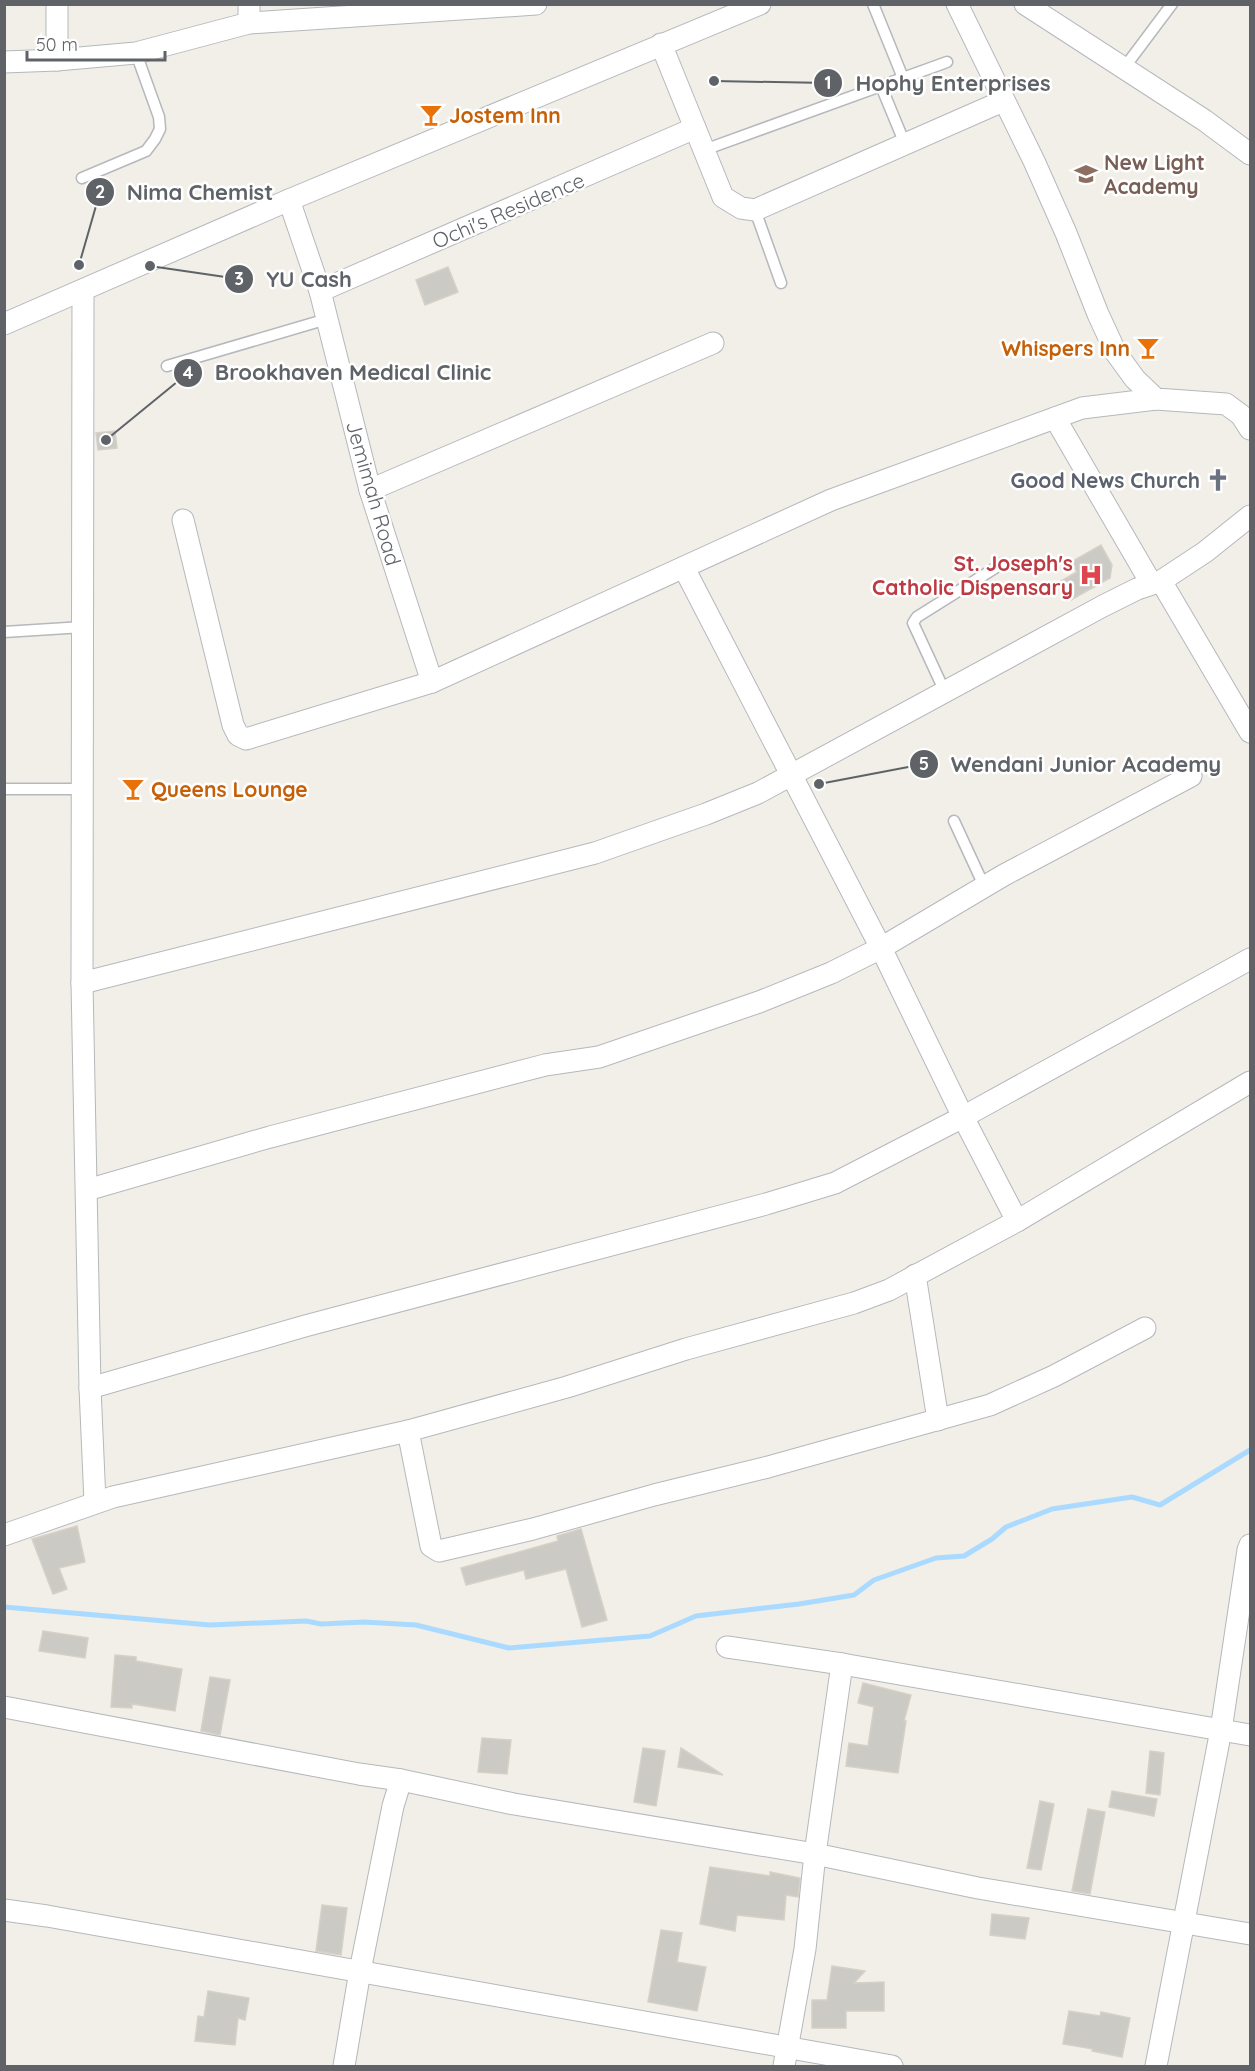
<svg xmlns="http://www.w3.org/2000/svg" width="1255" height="2071" font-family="Quicksand,sans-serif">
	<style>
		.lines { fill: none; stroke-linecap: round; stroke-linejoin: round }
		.stream { stroke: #aadaff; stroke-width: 5 }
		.building { fill: #cccac5; stroke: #d6d1c6; stroke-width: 1.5 }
		.lane-casing { stroke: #b5b8bc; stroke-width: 13 }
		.street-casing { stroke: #b5b8bc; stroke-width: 23 }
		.lane { stroke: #fff; stroke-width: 10 }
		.street { stroke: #fff; stroke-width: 21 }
		.labels { text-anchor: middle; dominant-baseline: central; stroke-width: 5; stroke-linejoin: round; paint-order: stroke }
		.food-label { font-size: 21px; font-weight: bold; fill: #c56008; stroke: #fff; text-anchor: start }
		.education-label { font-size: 21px; font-weight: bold; fill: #785e54; stroke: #fff; text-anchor: start }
		.street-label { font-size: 21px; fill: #5f6368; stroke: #fff }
		.worship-label { font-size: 21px; font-weight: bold; fill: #5b616d; stroke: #fff; text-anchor: end }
		.health-label { font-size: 21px; font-weight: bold; fill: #be3a42; stroke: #fff; text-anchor: end }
		.leader { fill: none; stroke: #5f6368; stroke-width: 2 }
		.callout-dot { fill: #5f6368; stroke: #fff; stroke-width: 2 }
		.mark-label { font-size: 18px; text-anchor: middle; font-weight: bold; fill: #fff }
		.callout-label { font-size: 22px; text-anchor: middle; font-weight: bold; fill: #5f6368; stroke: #fff; stroke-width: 5; stroke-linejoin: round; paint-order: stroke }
	</style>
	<rect width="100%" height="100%" fill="#f1efe8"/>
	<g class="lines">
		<polyline class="stream" points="4,1607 210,1625 306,1621 321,1624 364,1622 416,1625 509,1648 650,1636 696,1616 799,1604 854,1595 874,1580 936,1558 964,1556 992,1539 1006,1527 1052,1509 1132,1497 1160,1505 1250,1450"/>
	</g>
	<g class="building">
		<polygon points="448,267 458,292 425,305 416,280"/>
		<polygon points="115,431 117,448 98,450 96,433"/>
		<polygon points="1101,545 1112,565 1110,578 1071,600 1061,581 1077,572 1071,562"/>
		<polygon points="77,1526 85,1562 59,1568 67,1589 53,1594 32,1539"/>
		<polygon points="581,1529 607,1620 582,1627 566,1569 526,1579 524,1570 466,1585 461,1568 558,1541 557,1536"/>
		<polygon points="43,1631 88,1638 85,1658 39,1651"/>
		<polygon points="115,1655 136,1657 136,1661 182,1669 175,1711 132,1704 132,1708 111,1707"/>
		<polygon points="210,1677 230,1680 220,1735 201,1731"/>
		<polygon points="863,1683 911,1695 904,1721 906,1721 898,1773 846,1766 849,1743 868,1746 874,1707 858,1703"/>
		<polygon points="482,1738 511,1740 507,1774 478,1772"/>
		<polygon points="643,1748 665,1751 656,1806 634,1802"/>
		<polygon points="681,1748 723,1775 678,1767"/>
		<polygon points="1150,1751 1164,1753 1160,1795 1146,1793"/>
		<polygon points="1112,1791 1157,1799 1154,1816 1109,1807"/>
		<polygon points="1040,1801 1054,1804 1041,1870 1027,1868"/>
		<polygon points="1088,1809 1105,1812 1090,1894 1072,1891"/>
		<polygon points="710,1867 770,1876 770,1872 800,1878 798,1897 786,1895 784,1920 737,1915 735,1931 700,1924"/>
		<polygon points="322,1905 347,1908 341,1955 316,1951"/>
		<polygon points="992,1914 1029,1918 1025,1939 990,1935"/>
		<polygon points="661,1930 682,1933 677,1962 706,1967 697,2011 648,2002"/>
		<polygon points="832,1966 865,1971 854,1983 884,1982 884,2011 846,2011 846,2028 812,2028 812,2000 827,2000"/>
		<polygon points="208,1991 249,1998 245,2020 238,2018 235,2045 195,2041 198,2016 204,2017"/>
		<polygon points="1069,2011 1100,2016 1101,2012 1130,2018 1122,2057 1092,2051 1093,2049 1063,2044"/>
	</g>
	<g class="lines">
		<g class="lane-casing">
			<g id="lane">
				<polyline points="873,4 903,78"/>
				<polyline points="1124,68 1172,4"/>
				<polyline points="881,86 905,144"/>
				<polyline points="704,150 947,62"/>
				<polyline points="82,178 146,151 155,139 160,129 159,117 136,53"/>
				<polyline points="755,210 781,283"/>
				<polyline points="167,366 327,319"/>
				<polyline points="4,632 83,627"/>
				<polyline points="944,690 913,623 917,617 1003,563"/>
				<polyline points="4,789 83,789"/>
				<polyline points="954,821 985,888"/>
			</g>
		</g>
		<g class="street-casing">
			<g id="street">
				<polyline points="57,4 57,60"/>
				<polyline points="957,4 1034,161 1066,233 1098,314 1116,353 1135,379 1156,399 1226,404 1241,415 1250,429"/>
				<polyline points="1025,4 1204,120 1250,154"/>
				<polyline points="249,23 249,4"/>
				<polyline points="661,44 723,197 741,208 755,210 1003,101"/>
				<polyline points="4,62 57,60 136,53 249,23 536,4"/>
				<polyline points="289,200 320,291 370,490 432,682"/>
				<polyline points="83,291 82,983 90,1388 95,1502"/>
				<polyline points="320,291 695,128"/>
				<polyline points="4,324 289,200 760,4"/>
				<polyline points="1055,418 1151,583"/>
				<polyline points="370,490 713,343"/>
				<polyline points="183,520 233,725 238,735 246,739 432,682 831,500 1082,408 1156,399"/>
				<polyline points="684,568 881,948 963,1117 1017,1221"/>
				<polyline points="1161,581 1250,732"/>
				<polyline points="82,983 595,853 706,814 758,793 1103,606 1137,589 1161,581 1205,552 1250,516"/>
				<polyline points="87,1190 270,1137 545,1065 599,1057 759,1002 831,973 881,948 1004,875 1191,776"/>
				<polyline points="915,1275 938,1420"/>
				<polyline points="90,1388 305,1326 766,1204 835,1183 963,1117 1250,959"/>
				<polyline points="408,1431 431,1546 439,1551 533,1529 654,1495 768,1467 990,1405 1054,1376 1145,1328"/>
				<polyline points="4,1535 113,1497 408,1431 567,1387 686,1349 854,1303 889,1290 1017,1221 1250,1082"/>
				<polyline points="727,1647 842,1664 1250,1735"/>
				<polyline points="4,1707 359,1774 401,1780 514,1804 815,1854 978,1888 1250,1934"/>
				<polyline points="4,1910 47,1916 892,2066"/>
				<polyline points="344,2066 360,1971 393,1806 401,1780"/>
				<polyline points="784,2066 805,1949 815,1854 842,1664"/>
				<polyline points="1156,2066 1221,1730 1248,1550 1250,1545"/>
			</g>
		</g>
		<use href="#lane" class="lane"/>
		<use href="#street" class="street"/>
	</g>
	<defs>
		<g id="bar-bare" transform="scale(1.8)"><path d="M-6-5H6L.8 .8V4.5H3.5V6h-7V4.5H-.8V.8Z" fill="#e8710a" stroke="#fff" stroke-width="2.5" paint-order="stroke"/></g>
		<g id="school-bare" transform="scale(1.8)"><path d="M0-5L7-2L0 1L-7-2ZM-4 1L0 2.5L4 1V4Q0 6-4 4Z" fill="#8d6e63" stroke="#fff" stroke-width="2.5" paint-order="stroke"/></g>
		<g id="church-bare" transform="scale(1.8)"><path d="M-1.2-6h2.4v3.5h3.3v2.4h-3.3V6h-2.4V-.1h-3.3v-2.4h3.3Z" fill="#6b7280" stroke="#fff" stroke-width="2.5" paint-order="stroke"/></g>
		<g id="hospital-bare" transform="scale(1.8)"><path d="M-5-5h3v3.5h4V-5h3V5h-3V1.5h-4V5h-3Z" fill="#e0444e" stroke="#fff" stroke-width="2.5" paint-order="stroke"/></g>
	</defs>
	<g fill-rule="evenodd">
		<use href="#bar-bare" x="431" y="115"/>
		<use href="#school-bare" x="1086" y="174"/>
		<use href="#bar-bare" x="1148" y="348"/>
		<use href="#church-bare" x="1218" y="480"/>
		<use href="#hospital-bare" x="1091" y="575"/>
		<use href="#bar-bare" x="133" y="789"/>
	</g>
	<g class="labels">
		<g class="food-label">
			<text x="449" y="115">Jostem Inn</text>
			<text x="1130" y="348" text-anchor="end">Whispers Inn</text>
			<text x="151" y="789">Queens Lounge</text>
		</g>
		<g class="education-label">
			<text x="1104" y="162">New Light<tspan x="1104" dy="24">Academy</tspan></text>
		</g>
		<g class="street-label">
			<text transform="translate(508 210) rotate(-23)">Ochi's Residence</text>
			<text transform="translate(374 493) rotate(74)">Jemimah Road</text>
		</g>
		<g class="worship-label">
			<text x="1200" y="480">Good News Church</text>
		</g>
		<g class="health-label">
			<text x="1073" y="563">St. Joseph's<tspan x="1073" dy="24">Catholic Dispensary</tspan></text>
		</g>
	</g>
	<path class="leader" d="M714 81L828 83M79 265L100 192M150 266L239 279M106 440L188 373M819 784L924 764"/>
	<g class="callout-dot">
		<circle cx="714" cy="81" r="6"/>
		<circle cx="79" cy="265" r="6"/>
		<circle cx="150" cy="266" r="6"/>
		<circle cx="106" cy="440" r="6"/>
		<circle cx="819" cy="784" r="6"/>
		<circle cx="828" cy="83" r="15"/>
		<circle cx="100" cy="192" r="15"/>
		<circle cx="239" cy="279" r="15"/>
		<circle cx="188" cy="373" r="15"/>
		<circle cx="924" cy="764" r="15"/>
	</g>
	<g class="mark-label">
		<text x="828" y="89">1</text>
		<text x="100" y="198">2</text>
		<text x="239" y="285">3</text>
		<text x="188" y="379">4</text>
		<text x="924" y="770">5</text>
	</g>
	<g class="callout-label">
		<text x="953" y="91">Hophy Enterprises</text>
		<text x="200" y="200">Nima Chemist</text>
		<text x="309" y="287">YU Cash</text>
		<text x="353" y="380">Brookhaven Medical Clinic</text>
		<text x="1086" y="772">Wendani Junior Academy</text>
	</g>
	<rect width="1255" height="2071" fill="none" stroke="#5f6368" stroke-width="12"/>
	<path d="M27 51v9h138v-9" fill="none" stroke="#5f6368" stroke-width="3"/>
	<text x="36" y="51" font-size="18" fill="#5f6368" stroke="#ffffff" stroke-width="4.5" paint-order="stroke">50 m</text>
</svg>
